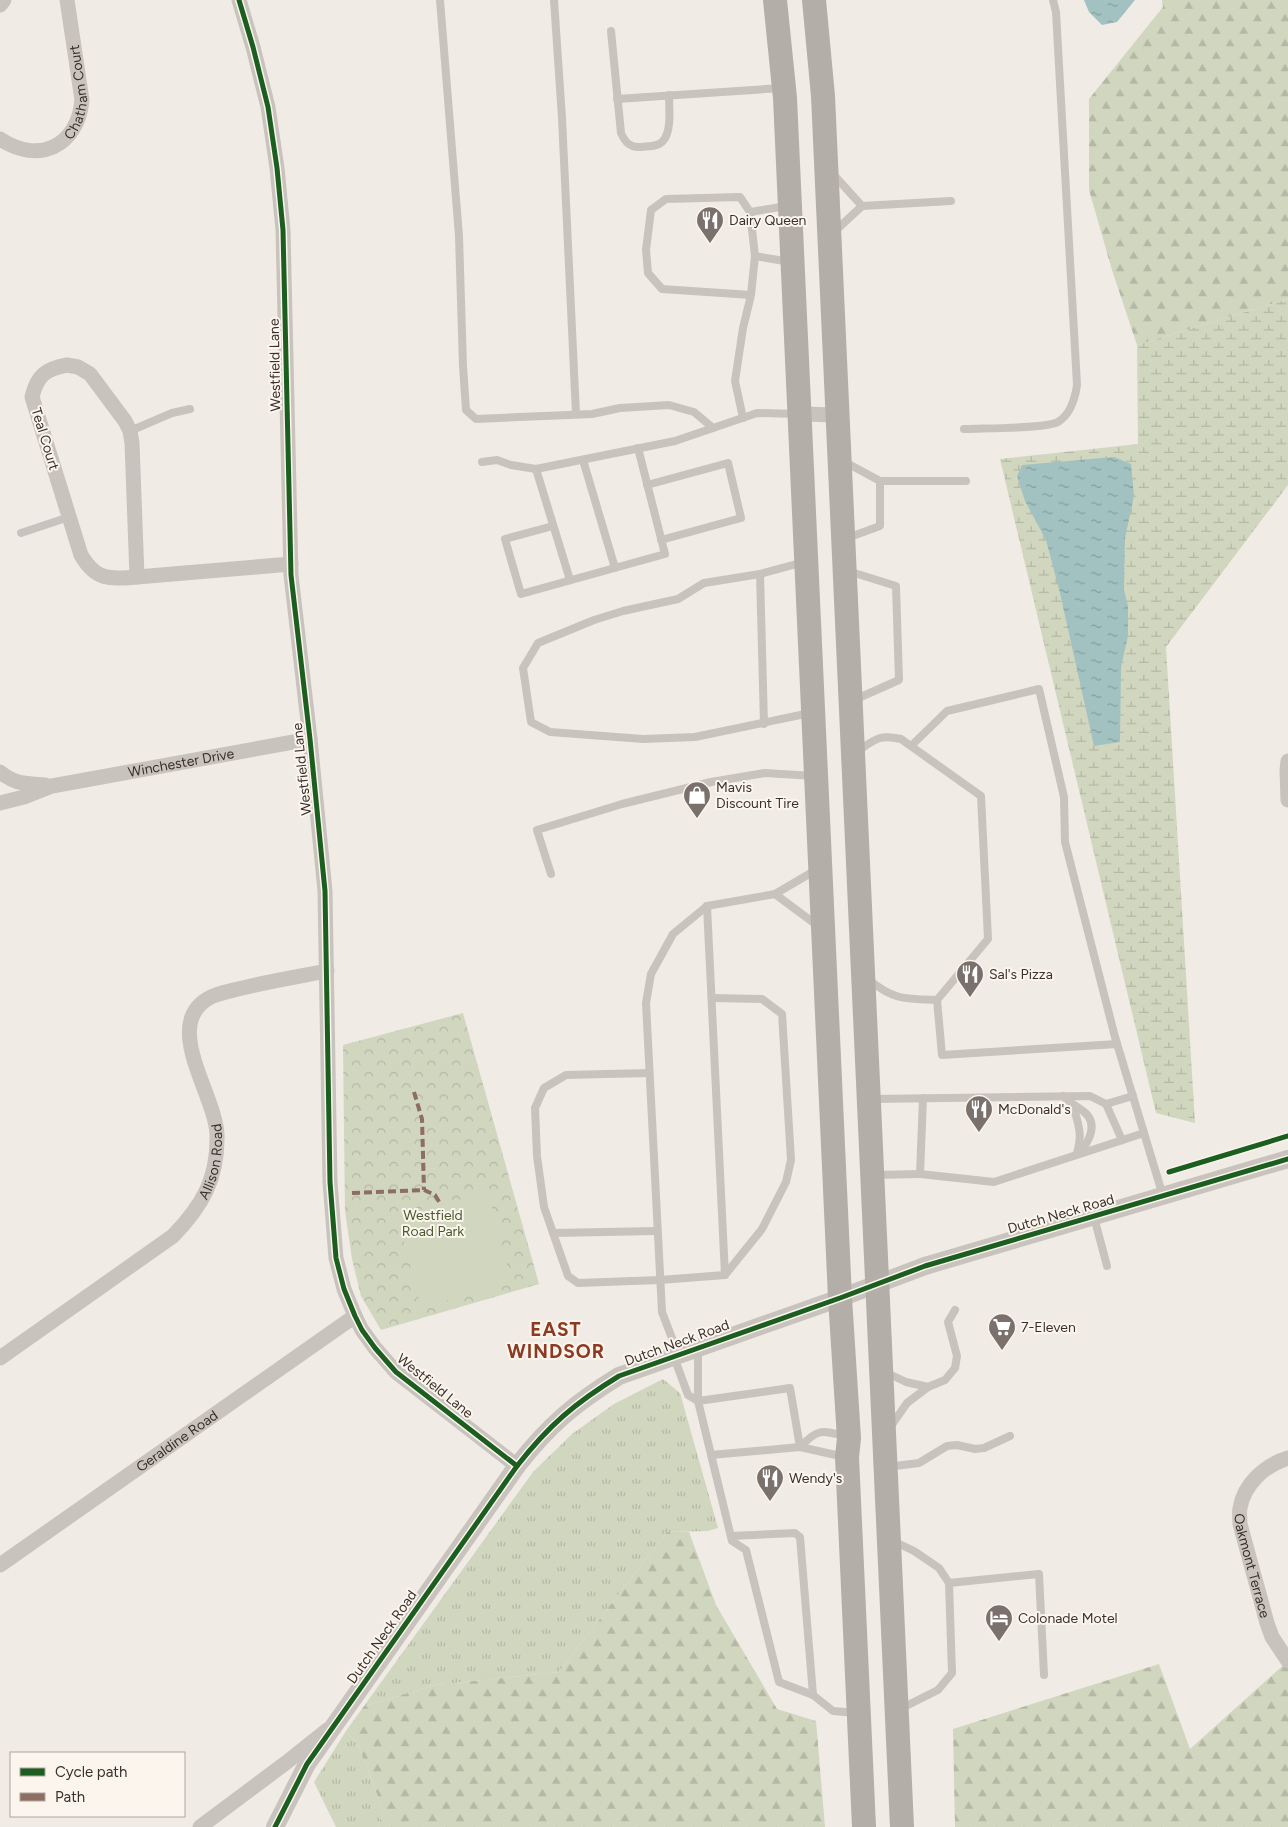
<svg xmlns="http://www.w3.org/2000/svg" width="1288" height="1827" font-family="Figtree,sans-serif">
	<style>
		.grass { fill: url(#grass-tufts) }
		.forest { fill: url(#forest-firs) }
		.wetland { fill: url(#wetland-marsh) }
		.park { fill: url(#park-crowns) }
		.pitch { fill: #d1d6bf }
		.water { fill: url(#water-ripples) }
		.lines { fill: none; stroke-linecap: round; stroke-linejoin: round }
		.service { stroke: #c9c3be; stroke-width: 8 }
		.minor { stroke: #c9c3be; stroke-width: 15 }
		.tertiary { stroke: #c9c3be; stroke-width: 18 }
		.trunk { stroke: #b4aea8; stroke-width: 24 }
		.quiet { stroke: #8d6e63; stroke-width: 4; stroke-dasharray: 8 4; stroke-linecap: butt }
		.cycleway-casing { stroke: #fbf5ee; stroke-width: 8 }
		.cycleway { stroke: #1b5e20; stroke-width: 5 }
		.labels { text-anchor: middle; dominant-baseline: central; stroke-width: 4; stroke-linejoin: round; paint-order: stroke }
		.street-label { font-size: 14px; fill: #3b302b; stroke: #fbf5ee }
		.poi-label { font-size: 14px; fill: #3b302b; stroke: #fbf5ee; text-anchor: start }
		.park-label { font-size: 14px; fill: #4a5a2e; stroke: #fbf5ee }
		.district-label { font-size: 19px; font-weight: bold; letter-spacing: 1px; fill: #8c3b22; stroke: #fbf5ee }
	</style>
	<defs>
		<pattern id="grass-tufts" width="24" height="20" patternUnits="userSpaceOnUse" patternTransform="scale(1.25)"><rect width="24" height="20" fill="#d1d6bf"/><path d="M3 7l-1-3M5 7V3M7 7l1-3M15 17l-1-3M17 17v-4M19 17l1-3" fill="none" stroke="#b4b8a4"/></pattern>
		<pattern id="forest-firs" width="22" height="20" patternUnits="userSpaceOnUse" patternTransform="scale(1.25)"><rect width="22" height="20" fill="#d1d6bf"/><path d="M5 1l3.5 6h-7zM16 11l3.5 6h-7z" fill="#b4b8a4"/></pattern>
		<pattern id="wetland-marsh" width="20" height="14" patternUnits="userSpaceOnUse" patternTransform="scale(1.25)"><rect width="20" height="14" fill="#d1d6bf"/><path d="M1 5h8M5 5V1M11 12h8M15 12V8" fill="none" stroke="#b4b8a4"/></pattern>
		<pattern id="park-crowns" width="20" height="18" patternUnits="userSpaceOnUse" patternTransform="scale(1.25)"><rect width="20" height="18" fill="#d1d6bf"/><path d="M2 6a3 3 0 1 1 6 0M12 15a3 3 0 1 1 6 0" fill="none" stroke="#b4b8a4"/></pattern>
		<pattern id="water-ripples" width="26" height="14" patternUnits="userSpaceOnUse" patternTransform="scale(1.25)"><rect width="26" height="14" fill="#a1c2c1"/><path d="M2 4q2-2 4 0t4 0M15 11q2-2 4 0t4 0" fill="none" stroke="#849e9d"/></pattern>
	</defs>
	<rect width="100%" height="100%" fill="#f0ebe5"/>
	<g class="grass">
		<polygon points="663,1379 680,1393 718,1528 708,1531 667,1532 559,1672 435,1685 364,1706 533,1472 572,1434 614,1404"/>
		<polygon points="346,1731 359,1746 383,1810 378,1827 336,1827 314,1782"/>
	</g>
	<g class="forest">
		<polygon points="1162,0 1288,0 1288,299 1137,345 1112,270 1089,190 1089,99 1163,7"/>
		<polygon points="667,1532 689,1532 716,1605 777,1709 816,1721 825,1827 378,1827 383,1810 359,1746 346,1731 364,1706 435,1685 559,1672"/>
		<polygon points="1288,1661 1288,1827 955,1827 953,1729 1159,1664 1190,1749"/>
	</g>
	<polygon class="wetland" points="1288,299 1288,485 1166,647 1195,1123 1156,1113 1000,459 1138,444 1137,345"/>
	<polygon class="park" points="463,1013 539,1284 381,1330 361,1296 352,1259 345,1211 343,1045"/>
	<polygon class="pitch" points="488,1192 512,1284 421,1307 397,1216"/>
	<g class="water">
		<polygon points="1084,0 1135,0 1117,22 1102,25 1089,12"/>
		<polygon points="1114,457 1131,464 1134,496 1125,538 1124,590 1128,606 1128,636 1121,667 1120,742 1094,746 1060,593 1046,540 1025,501 1017,476 1022,465"/>
	</g>
	<g class="lines">
		<g class="service">
			<polyline points="440,0 459,236 463,366 466,410 476,419 592,414 620,408 669,405 694,412 713,428"/>
			<polyline points="554,0 562,118 576,414"/>
			<path d="M611 31 621 133C625 142 630 148 641 147 648 146 658 147 663 141 672 131 669 108 669 95"/>
			<polyline points="617,99 782,88"/>
			<polyline points="833,174 862,206"/>
			<polyline points="750,212 787,206"/>
			<polyline points="833,233 862,206 951,201"/>
			<polyline points="755,256 790,262"/>
			<polyline points="743,418 735,381 743,328 751,295 755,256 750,212 740,197 666,199 651,210 646,250 648,273 662,289 751,295"/>
			<path d="M964 429C982 428 1045 429 1058 422 1071 414 1075 399 1077 385L1056 12 1053 0"/>
			<polyline points="130,431 172,413 190,409"/>
			<polyline points="583,460 615,568"/>
			<polyline points="843,461 880,481 966,481"/>
			<polyline points="482,462 497,460 511,465 536,469"/>
			<polyline points="647,485 728,463 741,518 661,540"/>
			<polyline points="553,526 505,539 521,594 665,554 638,448"/>
			<polyline points="21,533 69,517"/>
			<polyline points="847,538 880,526 880,481"/>
			<polyline points="804,562 760,574 704,583 678,599 623,611 594,620 538,643 523,668 531,722 550,732 643,739 695,737 810,713"/>
			<polyline points="848,571 896,586 899,680 854,700"/>
			<polyline points="760,574 764,724"/>
			<polyline points="570,580 536,469 675,441 757,413 798,414"/>
			<polyline points="911,746 947,711 1039,689 1064,797 1065,842 1115,1037 1163,1196"/>
			<path d="M858 751C875 739 880 734 901 739L981 796 988 939 937 1000 942 1055 1117 1044"/>
			<polyline points="816,870 775,894 818,926"/>
			<polyline points="551,874 537,830 622,804 711,782 765,773 814,776"/>
			<polyline points="707,906 725,1275"/>
			<path d="M868 979C893 1000 905 999 937 1000"/>
			<polyline points="649,1073 566,1075 544,1088 535,1108 537,1156 544,1207 568,1276 578,1283 660,1280 725,1275 762,1229 786,1182 791,1160 782,1014 762,999 712,998"/>
			<path d="M1063 1096C1069 1102 1076 1106 1083 1111 1099 1123 1090 1142 1078 1153"/>
			<polyline points="923,1098 920,1174 994,1182 1144,1133"/>
			<polyline points="872,1099 1090,1096 1106,1104 1122,1140"/>
			<polyline points="1106,1104 1133,1096"/>
			<path d="M1073 1105C1078 1124 1083 1133 1077 1153"/>
			<polyline points="874,1175 920,1174"/>
			<polyline points="1094,1217 1107,1266"/>
			<polyline points="553,1233 657,1231"/>
			<polyline points="698,1348 698,1401 732,1541 746,1550 779,1682 813,1695 833,1711 857,1713"/>
			<polyline points="678,1354 662,1312 646,1003 651,974 673,934 707,906 775,894"/>
			<polyline points="674,1357 688,1395 698,1401 790,1388 800,1447"/>
			<polyline points="885,1372 906,1382 928,1387"/>
			<polyline points="891,1426 907,1403 928,1387 945,1380 955,1368 957,1356 948,1322 955,1310"/>
			<path d="M800 1447C818 1428 822 1430 847 1437"/>
			<polyline points="711,1455 800,1447 845,1457"/>
			<polyline points="887,1467 919,1463 947,1446 957,1445 975,1449 984,1448 1010,1436"/>
			<polyline points="731,1536 795,1533 800,1537 813,1695"/>
			<polyline points="893,1541 914,1551 939,1568 949,1583 952,1673 938,1690 900,1709"/>
			<polyline points="949,1583 1039,1574 1044,1675"/>
		</g>
		<g class="minor">
			<polyline points="239,0 253,47 268,107 277,168 283,230 291,575 310,739 325,891 330,1182 336,1258 344,1289 355,1316 362,1330 375,1348 396,1372 517,1466"/>
			<polyline points="0,5 4,0"/>
			<path id="s1" d="M0 139C39 165 78 146 82 100L67 0"/>
			<path d="M67 365 78 367 90 374 125 421 130 431 132 443 137 577C110 579 96 581 81 555L32 397C37 376 45 369 67 365Z"/>
			<polyline points="800,414 837,415"/>
			<polyline points="137,577 291,564"/>
			<polyline points="1288,761 1287,770 1288,800"/>
			<path d="M0 772C16 785 26 783 45 785"/>
			<path id="s2" d="M0 803 24 797 52 786 310 739"/>
			<path id="s3" d="M0 1358 173 1236C202 1206 218 1179 217 1135 216 1095 161 1025 209 998 216 994 226 992 234 990 265 982 296 977 327 971"/>
			<path id="s4" d="M1288 1458C1265 1465 1244 1484 1240 1508 1239 1513 1240 1519 1240 1524L1267 1623 1272 1637 1288 1661"/>
			<path id="s5" d="M0 1565 355 1316"/>
			<polyline points="200,1827 287,1762 327,1730"/>
		</g>
		<path class="tertiary" d="M275 1827 307 1764 517 1466C549 1425 575 1403 619 1376L840 1298 925 1266 1288 1159"/>
		<g class="trunk">
			<polyline points="775,0 785,98 840,1298 849,1438 847,1457 864,1827"/>
			<polyline points="814,0 823,96 902,1827"/>
		</g>
		<g class="quiet">
			<polyline points="414,1092 422,1119 424,1190"/>
			<polyline points="352,1193 424,1190 435,1195 441,1205"/>
		</g>
		<g class="cycleway-casing">
			<g id="cycleway">
				<polyline points="239,0 253,47 268,107 277,168 283,230 291,575 310,739 325,891 330,1182 336,1258 344,1289 355,1316 362,1330 375,1348 396,1372 517,1466"/>
				<polyline points="1169,1172 1288,1136"/>
				<path d="M275 1827 307 1764 517 1466C549 1425 575 1403 619 1376L840 1298 925 1266 1288 1159"/>
			</g>
		</g>
		<use href="#cycleway" class="cycleway"/>
	</g>
	<defs>
		<g id="restaurant-pin" transform="scale(1.4375)"><path d="M0 17L-7.5 6A9.5 9.5 0 1 1 7.5 6Z" fill="#7a716c" stroke="#fbf5ee"/><path d="M-5-6h1v4h1v-4h1v4h1v-4h1v5L-1.5 .5V6h-2V.5L-5-1ZM5-6V6H3V1.5H1.5Q1.5-4 5-6Z" fill="#fff"/></g>
		<g id="shop-pin" transform="scale(1.4375)"><path d="M0 17L-7.5 6A9.5 9.5 0 1 1 7.5 6Z" fill="#7a716c" stroke="#fbf5ee"/><path d="M-5-2.5h2.3a2.7 3.5 0 0 1 5.4 0H5L5.5 6h-11ZM-1.5-2.5h3a1.5 2.3 0 0 0-3 0Z" fill="#fff"/></g>
		<g id="supermarket-pin" transform="scale(1.4375)"><path d="M0 17L-7.5 6A9.5 9.5 0 1 1 7.5 6Z" fill="#7a716c" stroke="#fbf5ee"/><path d="M-6-5.5h2.5l.6 2H6L4.5 2H-2.5L-4.4-4H-6ZM-1.5 3.2a1.3 1.3 0 1 0 .1 0ZM3 3.2a1.3 1.3 0 1 0 .1 0Z" fill="#fff"/></g>
		<g id="hotel-pin" transform="scale(1.4375)"><path d="M0 17L-7.5 6A9.5 9.5 0 1 1 7.5 6Z" fill="#7a716c" stroke="#fbf5ee"/><path d="M-6-4.5h1.5V1H6V5H4.5V3h-9V5H-6ZM-4 0a1.8 1.8 0 1 1 3.6 0ZM.5 0V-2.5h3Q6-2.5 6 0Z" fill="#fff"/></g>
	</defs>
	<g fill-rule="evenodd">
		<use href="#restaurant-pin" x="710" y="220"/>
		<use href="#shop-pin" x="697" y="795"/>
		<use href="#restaurant-pin" x="970" y="974"/>
		<use href="#restaurant-pin" x="979" y="1109"/>
		<use href="#supermarket-pin" x="1002" y="1327"/>
		<use href="#restaurant-pin" x="770" y="1478"/>
		<use href="#hotel-pin" x="999" y="1618"/>
	</g>
	<g class="labels">
		<g class="street-label">
			<text stroke="none"><textPath href="#s1" startOffset="121">Chatham Court</textPath></text>
			<text transform="translate(275 365) rotate(-91)">Westfield Lane</text>
			<text transform="translate(45 439) rotate(73)">Teal Court</text>
			<text stroke="none"><textPath href="#s2" startOffset="186">Winchester Drive</textPath></text>
			<text transform="translate(302 769) rotate(-96)">Westfield Lane</text>
			<text stroke="none"><textPath href="#s3" startOffset="298">Allison Road</textPath></text>
			<text transform="translate(1061 1214) rotate(-16)">Dutch Neck Road</text>
			<text transform="translate(677 1343) rotate(-20)">Dutch Neck Road</text>
			<text transform="translate(435 1386) rotate(39)">Westfield Lane</text>
			<text stroke="none"><textPath href="#s5" startOffset="216">Geraldine Road</textPath></text>
			<text stroke="none"><textPath href="#s4" startOffset="132">Oakmont Terrace</textPath></text>
			<text transform="translate(382 1637) rotate(-55)">Dutch Neck Road</text>
		</g>
		<g class="poi-label">
			<text x="729" y="220">Dairy Queen</text>
			<text x="716" y="787">Mavis<tspan x="716" dy="16">Discount Tire</tspan></text>
			<text x="989" y="974">Sal's Pizza</text>
			<text x="998" y="1109">McDonald's</text>
			<text x="1021" y="1327">7-Eleven</text>
			<text x="789" y="1478">Wendy's</text>
			<text x="1018" y="1618">Colonade Motel</text>
		</g>
		<g class="park-label">
			<text x="433" y="1215">Westfield<tspan x="433" dy="16">Road Park</tspan></text>
		</g>
		<g class="district-label">
			<text x="556" y="1329">EAST<tspan x="556" dy="22">WINDSOR</tspan></text>
		</g>
	</g>
	<rect x="10" y="1752" width="175" height="65" fill="#fbf5ee" stroke="#aea6a0"/>
	<rect x="20" y="1768" width="25" height="8" fill="#1b5e20" stroke="#aea6a0"/>
	<text x="55" y="1777" font-size="15" fill="#3b302b">Cycle path</text>
	<rect x="20" y="1793" width="25" height="8" fill="#8d6e63" stroke="#aea6a0"/>
	<text x="55" y="1802" font-size="15" fill="#3b302b">Path</text>
</svg>
